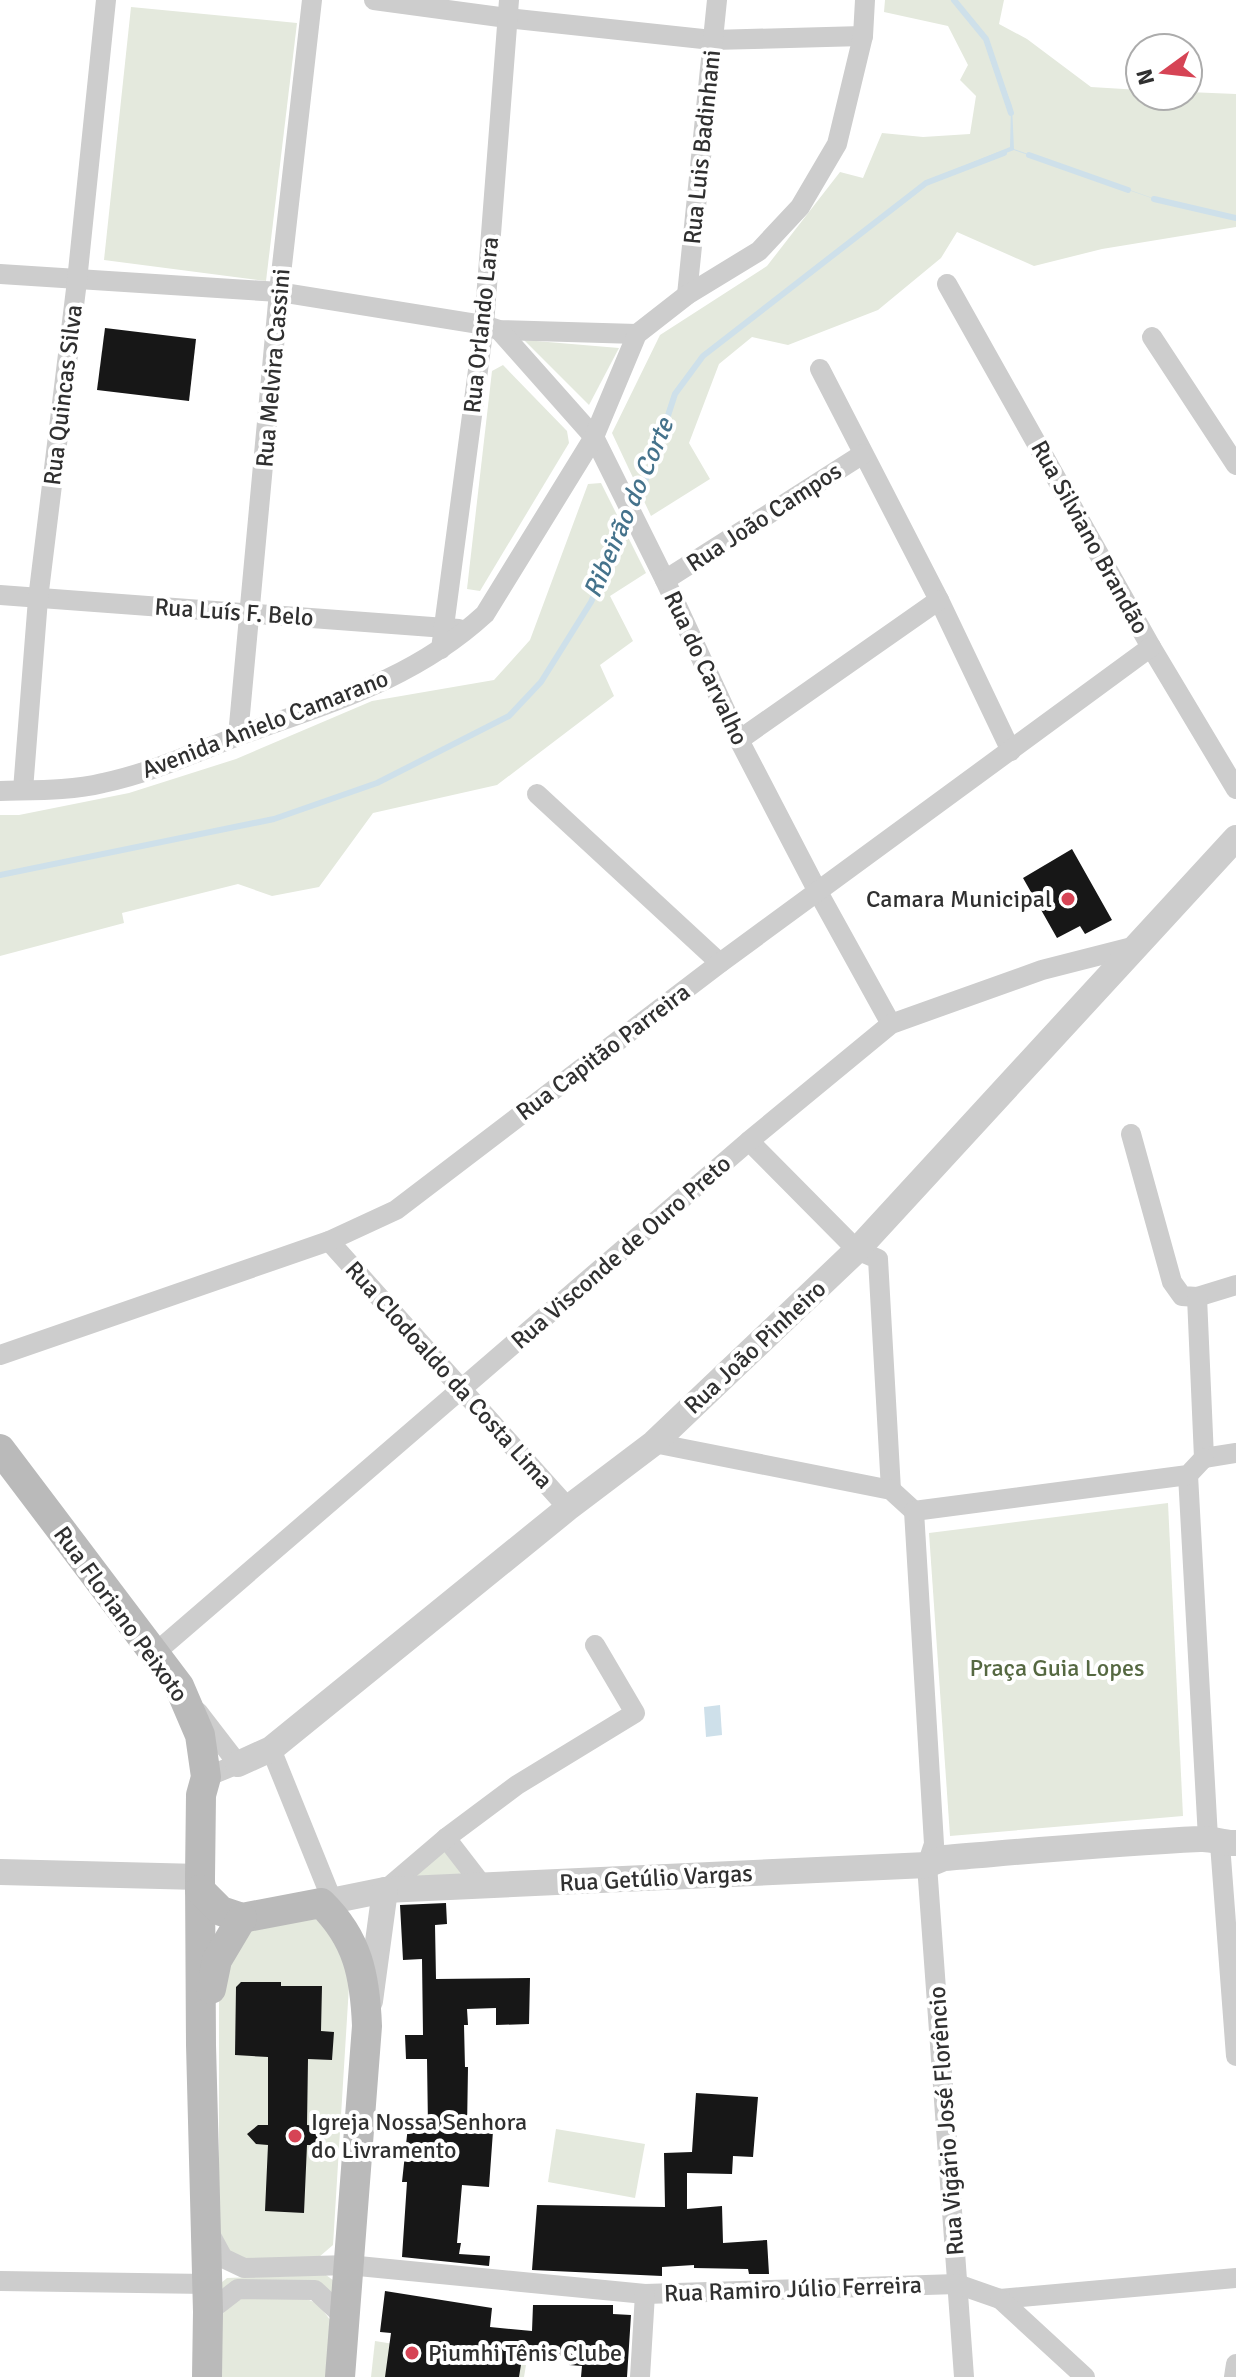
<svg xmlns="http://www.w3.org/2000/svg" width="1236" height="2377" font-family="Signika,sans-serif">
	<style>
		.green { fill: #e4e9dd }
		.water { fill: #cee0ea }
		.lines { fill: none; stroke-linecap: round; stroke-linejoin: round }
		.stream { stroke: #cee0ea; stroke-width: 6 }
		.building { fill: #171717 }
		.minor { stroke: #cdcdcd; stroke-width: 20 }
		.tertiary { stroke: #cdcdcd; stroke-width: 26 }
		.secondary { stroke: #bababa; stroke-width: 30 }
		.poi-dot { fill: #d64455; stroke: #fff; stroke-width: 3 }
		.labels { text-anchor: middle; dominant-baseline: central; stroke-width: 8; stroke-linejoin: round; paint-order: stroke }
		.street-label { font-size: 24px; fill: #303030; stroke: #fff }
		.poi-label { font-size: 24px; fill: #303030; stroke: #fff; text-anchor: start }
		.park-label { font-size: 24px; fill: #556841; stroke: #fff }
		.water-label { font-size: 26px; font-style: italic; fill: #45738c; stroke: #fff }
	</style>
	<rect width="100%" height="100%" fill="#fff"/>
	<g class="green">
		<polygon points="885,0 1004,0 999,24 1027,39 1091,87 1140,90 1140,96 1188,96 1188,92 1236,94 1236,227 1102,249 1034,266 957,232 941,258 878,310 788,345 752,337 719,364 689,443 710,479 651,516 612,433 660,335 767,266 840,172 863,178 882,133 923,137 970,134 976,96 960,80 968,65 948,26 884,12"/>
		<polygon points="131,7 297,23 266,281 104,260"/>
		<polygon points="524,340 619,348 589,405"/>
		<polygon points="503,365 567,431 569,443 480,591 467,589 492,371"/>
		<polygon points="601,483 646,573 610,596 633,641 600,665 614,696 497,785 373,813 319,887 272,896 238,884 122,913 124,923 0,956 0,815 19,815 129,793 236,759 372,701 494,680 530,640 588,484"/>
		<polygon points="1168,1503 1183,1816 950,1836 929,1533"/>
		<polygon points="447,1847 469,1878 418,1882 412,1874"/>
		<path d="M314 1918C342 1939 342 1954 349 1986L333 2245 319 2257 242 2260 227 2252 219 2238V1972L245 1930Z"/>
		<polygon points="556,2129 645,2144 635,2198 548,2182"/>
		<polygon points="326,2275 341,2286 334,2295 220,2288 221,2283 227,2278"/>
		<polygon points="243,2298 307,2299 318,2304 331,2321 327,2377 215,2377 216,2334 225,2308"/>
		<polygon points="375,2341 526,2365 524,2377 371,2377"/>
	</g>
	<g class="water">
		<polygon points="954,0 986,39 1012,106 1014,149 1161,201 1236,218 1160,201 1014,150 926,183 703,356 675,394 651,468 591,602 541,682 509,716 377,783 274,819 0,875 274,819 377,782 509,716 540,681 590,601 648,466 673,392 701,355 924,182 1010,147 1011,106 986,39"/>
		<polygon points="720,1705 722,1735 706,1737 704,1707"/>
	</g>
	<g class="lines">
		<g class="stream">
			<polyline points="954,0 986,39 1011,113"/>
			<polyline points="1029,155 1128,190"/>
			<polyline points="1154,199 1236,218"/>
			<polyline points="635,503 651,468 675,394 703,356 926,183 1004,153"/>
			<polyline points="0,875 274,819 377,783 509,716 541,682 591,602 629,517"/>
		</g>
	</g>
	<g class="building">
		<polygon points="105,328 196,339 189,401 97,390"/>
		<polygon points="1072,849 1112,920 1085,934 1080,926 1057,938 1023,878"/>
		<polygon points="446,1903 447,1924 435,1925 436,1979 530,1978 529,2024 496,2025 496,2008 467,2009 468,2025 464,2025 465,2067 468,2067 467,2129 493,2131 489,2187 462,2185 457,2243 461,2243 459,2254 490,2256 489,2266 402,2257 407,2182 402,2182 408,2126 428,2127 427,2059 406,2059 405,2035 423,2035 422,1959 403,1960 400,1905"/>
		<polygon points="241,1982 281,1982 281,1986 322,1986 321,2031 334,2032 332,2060 308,2059 307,2125 318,2126 327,2137 317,2145 307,2145 304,2213 265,2211 268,2145 256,2144 247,2134 258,2125 268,2125 268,2057 235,2055 236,1987"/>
		<polygon points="696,2093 758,2097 753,2157 733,2156 732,2174 687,2173 687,2209 722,2206 723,2243 767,2240 769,2274 749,2274 748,2269 694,2268 694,2265 662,2267 662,2276 532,2270 537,2205 665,2207 664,2153 692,2152"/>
		<polygon points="385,2291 492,2308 490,2327 532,2331 533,2305 613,2305 613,2314 631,2315 627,2377 581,2377 582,2366 569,2365 569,2356 557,2356 558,2347 524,2346 519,2377 385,2377 391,2333 380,2332"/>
	</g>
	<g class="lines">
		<g class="minor">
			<polyline points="374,0 507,18 712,40 863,36"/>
			<polyline points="0,274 279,292 484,325 499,330 637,334"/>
			<polyline points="947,284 1151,647 1236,789"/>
			<polyline points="687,295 717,0"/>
			<polyline points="499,330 594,437 665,580 739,740 818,892 891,1024"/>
			<polyline points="1152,337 1236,465"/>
			<polyline points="820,369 939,600 1011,751"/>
			<polyline points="665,580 863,454"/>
			<polyline points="0,595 459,629"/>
			<polyline points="441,649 484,325 509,0"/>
			<polyline points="238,736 279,292 312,0"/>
			<polyline points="739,740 939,600"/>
			<polyline points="23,790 38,599 77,281 106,0"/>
			<path d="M0 791C33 790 71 791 103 783 151 773 196 752 241 735 331 702 413 680 485 614L594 437 637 334 687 295 759 251 800 207 837 144 863 36 865 0"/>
			<polyline points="537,794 720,963"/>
			<polyline points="1131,1134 1172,1282 1182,1296 1197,1297 1236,1285"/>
			<polyline points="749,1141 857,1250 878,1259 891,1490"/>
			<polyline points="329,1241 568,1508"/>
			<polyline points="1197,1297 1204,1458"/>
			<polyline points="0,1355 329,1241 396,1210 720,963 1151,647"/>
			<polyline points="654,1443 891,1490 914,1511"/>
			<polyline points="1204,1458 1236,1453"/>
			<polyline points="1188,1475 1208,1838"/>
			<polyline points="914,1511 934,1844 927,1865 964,2377"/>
			<polyline points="914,1511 1188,1475 1204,1458"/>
			<polyline points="155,1653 749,1141 891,1024 1042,970 1140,945"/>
			<polyline points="198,1712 238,1764 206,1777"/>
			<polyline points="271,1749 332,1900"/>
			<polyline points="446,1838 483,1886"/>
			<polyline points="1220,1844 1236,2056"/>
			<polyline points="385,1890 446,1838 517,1785 635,1713 595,1645"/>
			<polyline points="210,2234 223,2258 244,2268 348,2265 645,2294 957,2284 1000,2299 1236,2278"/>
			<polyline points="0,2281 207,2284"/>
			<polyline points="1000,2299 1085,2377"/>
			<polyline points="208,2312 238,2289 315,2290 345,2318"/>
			<polyline points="640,2377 645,2294"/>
			<polyline points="1234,2377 1236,2364"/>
		</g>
		<g class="tertiary">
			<polyline points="238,1764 271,1749 568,1508 654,1443 857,1250 1236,838"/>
			<polyline points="0,1872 200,1877"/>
			<path d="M321 1903 385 1890 927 1865 944 1858C1029 1851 1115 1843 1200 1839 1213 1838 1223 1844 1236 1843"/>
			<polyline points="370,2001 385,1890"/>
		</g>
		<g class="secondary">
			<polyline points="0,1449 179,1686 200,1735 206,1777 201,1795 200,1877 201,2045 208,2312 207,2377"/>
			<path d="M200 1890 221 1911 242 1918 321 1903C358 1939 365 1976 367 2026L340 2377"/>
			<polyline points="211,1989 217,1960 242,1918"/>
		</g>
	</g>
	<g class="poi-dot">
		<circle cx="1068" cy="899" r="8"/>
		<circle cx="295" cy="2136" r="8"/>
		<circle cx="412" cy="2353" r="8"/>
	</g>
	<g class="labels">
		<g class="street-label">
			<text transform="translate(702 147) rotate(-84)">Rua Luis Badinhani</text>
			<text transform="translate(481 325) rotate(-84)">Rua Orlando Lara</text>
			<text transform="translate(273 368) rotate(-85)">Rua Melvira Cassini</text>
			<text transform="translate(63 395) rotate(-83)">Rua Quincas Silva</text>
			<text transform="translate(764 517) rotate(-33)">Rua João Campos</text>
			<text transform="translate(1090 537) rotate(61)">Rua Silviano Brandão</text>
			<text transform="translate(234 612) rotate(4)">Rua Luís F. Belo</text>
			<text transform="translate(706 668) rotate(65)">Rua do Carvalho</text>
			<text transform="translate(265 724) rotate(-21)">Avenida Anielo Camarano</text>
			<text transform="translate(603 1052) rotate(-37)">Rua Capitão Parreira</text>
			<text transform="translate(621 1252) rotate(-41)">Rua Visconde de Ouro Preto</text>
			<text transform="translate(755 1347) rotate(-43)">Rua João Pinheiro</text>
			<text transform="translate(449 1375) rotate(48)">Rua Clodoaldo da Costa Lima</text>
			<text transform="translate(121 1614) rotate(54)">Rua Floriano Peixoto</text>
			<text transform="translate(656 1878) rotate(-3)">Rua Getúlio Vargas</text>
			<text transform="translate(946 2121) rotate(-94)">Rua Vigário José Florêncio</text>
			<text transform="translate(793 2289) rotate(-2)">Rua Ramiro Júlio Ferreira</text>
		</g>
		<g class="poi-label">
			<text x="1052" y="899" text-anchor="end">Camara Municipal</text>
			<text x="311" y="2122">Igreja Nossa Senhora<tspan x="311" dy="28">do Livramento</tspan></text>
			<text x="428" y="2353">Piumhi Tênis Clube</text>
		</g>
		<g class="park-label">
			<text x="1057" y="1668">Praça Guia Lopes</text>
		</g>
		<g class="water-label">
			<text transform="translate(629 508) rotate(-67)">Ribeirão do Corte</text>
		</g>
	</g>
	<g transform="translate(1164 72) rotate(255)"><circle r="38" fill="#ffffff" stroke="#acacac" stroke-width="2"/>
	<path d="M0-6L14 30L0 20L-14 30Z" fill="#d64455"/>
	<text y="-12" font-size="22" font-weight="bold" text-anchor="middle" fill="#303030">N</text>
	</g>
</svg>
